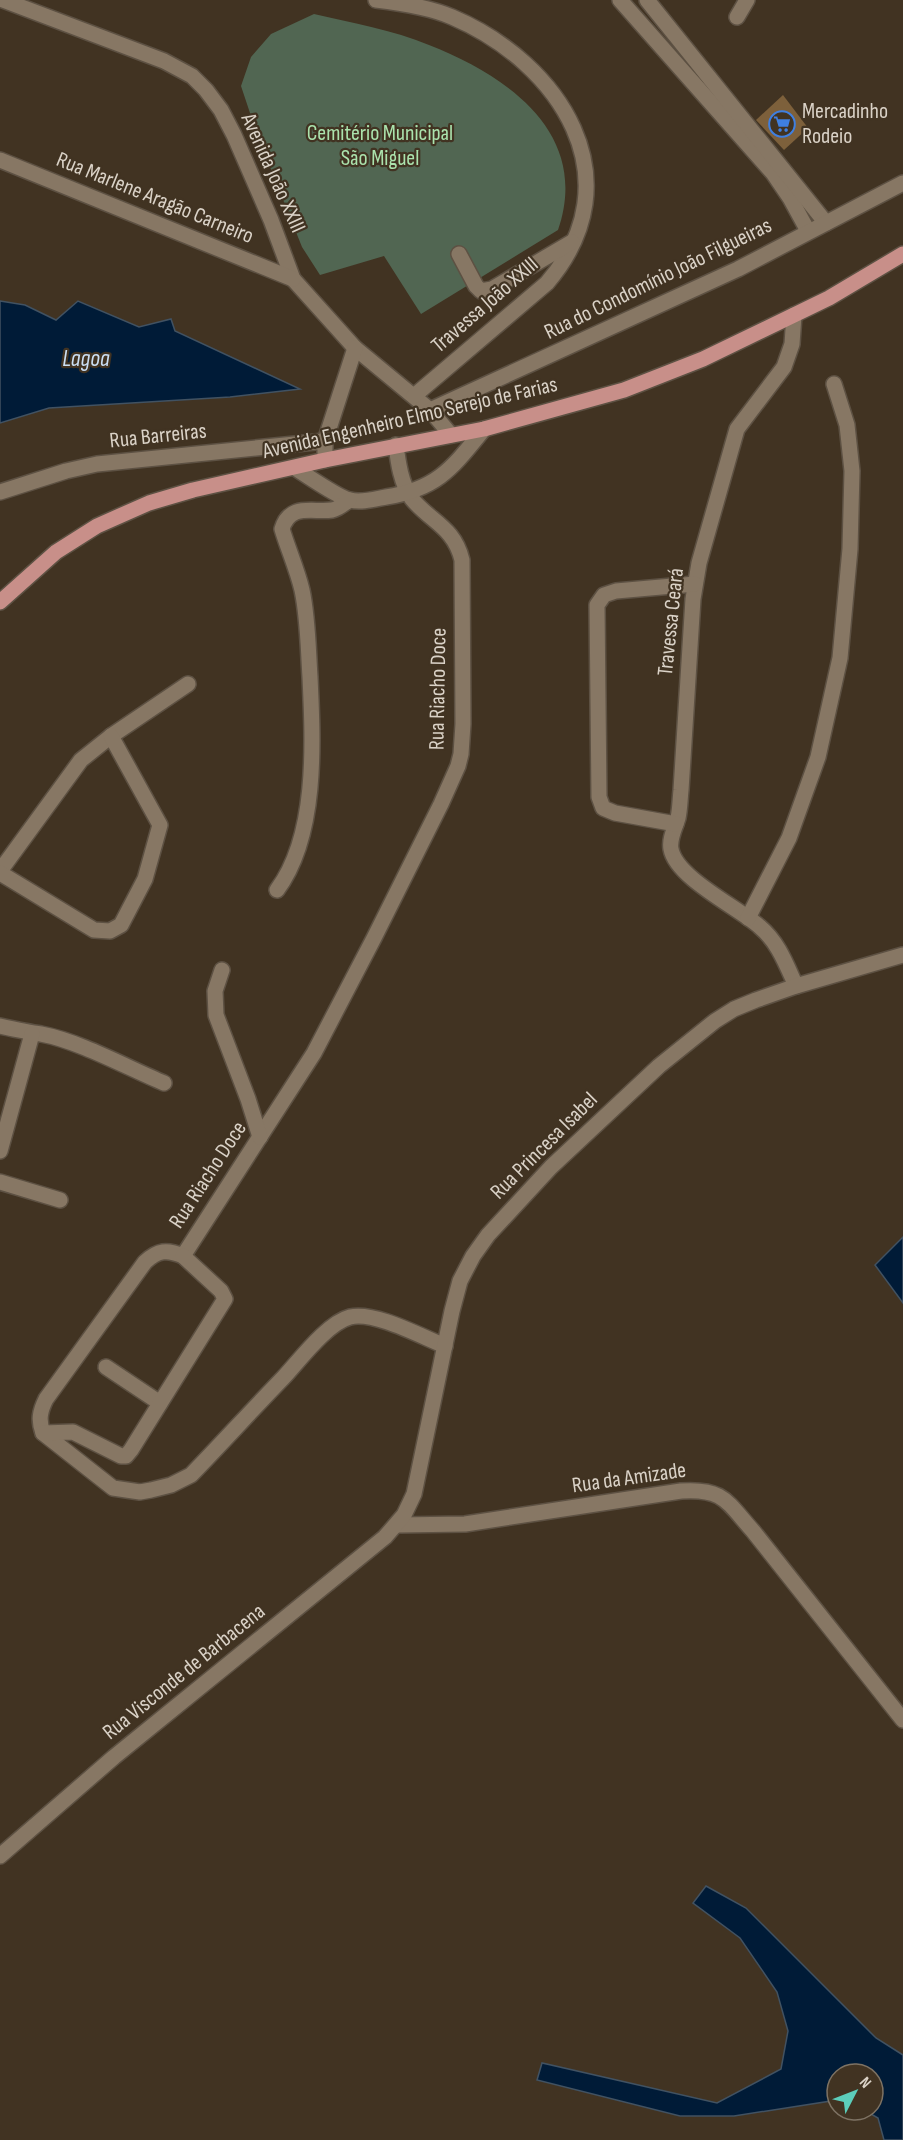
<svg xmlns="http://www.w3.org/2000/svg" width="903" height="2140" font-family="'Sofia Sans Condensed',sans-serif">
	<style>
		.green { fill: #516652 }
		.water { fill: #001b37; stroke: #415262; stroke-width: 1.5 }
		.building { fill: #7d603b }
		.lines { fill: none; stroke-linecap: round; stroke-linejoin: round }
		.minor-casing { stroke: #5d5143; stroke-width: 18 }
		.major-casing { stroke: #5d5143; stroke-width: 18 }
		.minor { stroke: #877764; stroke-width: 15 }
		.major { stroke: #c88f89; stroke-width: 15 }
		.labels { text-anchor: middle; dominant-baseline: central; stroke-width: 4.5; stroke-linejoin: round; paint-order: stroke }
		.poi-label { font-size: 22px; fill: #dad2c7; stroke: #413322; text-anchor: start }
		.park-label { font-size: 22px; fill: #abe3ad; stroke: #413322 }
		.street-label { font-size: 22px; fill: #dad2c7; stroke: #413322 }
		.water-label { font-size: 24px; font-style: italic; fill: #cadff5; stroke: #413322 }
	</style>
	<rect width="100%" height="100%" fill="#413322"/>
	<path class="green" d="M314 14C352 23 393 30 429 45 508 76 591 134 558 230L421 314 384 256 320 275 302 247 258 137 241 86 251 57 271 34Z"/>
	<g class="water">
		<polygon points="0,301 25,305 56,320 78,301 139,327 171,319 175,331 300,389 230,397 49,408 0,423"/>
		<polygon points="903,1237 903,1303 875,1265"/>
		<polygon points="706,1886 746,1908 876,2038 903,2055 903,2140 884,2140 878,2118 864,2110 873,2110 873,2074 837,2074 837,2100 734,2116 680,2116 537,2080 542,2063 717,2103 781,2069 788,2031 777,1992 740,1938 693,1903"/>
	</g>
	<polygon class="building" points="783,95 808,128 784,150 756,120"/>
	<g class="lines">
		<g class="minor-casing">
			<g id="minor">
				<polyline points="3,0 164,61 192,76 206,90 221,110 234,135 271,220 293,279 355,348 430,410 451,435"/>
				<path d="M376 0C402 3 429 7 452 17 560 63 636 179 547 283L414 396"/>
				<polyline points="620,0 773,173 790,198 808,231"/>
				<polyline points="647,0 826,223"/>
				<polyline points="737,17 747,0"/>
				<polyline points="0,160 293,279"/>
				<polyline points="459,254 476,286 481,291 492,289 572,242"/>
				<path d="M794 315 792 344 784 367 737 429 699 563 693 599 681 790C680 799 680 809 678 818 675 828 669 839 671 849 676 878 739 908 760 927 778 942 786 964 796 986"/>
				<polyline points="430,410 738,269 903,183"/>
				<polyline points="325,441 355,348"/>
				<path d="M396 445C398 462 401 484 412 499 431 522 454 527 462 560L463 724 461 754 458 766 441 804 374 938 314 1053 183 1256C167 1249 158 1250 145 1262L46 1399C40 1411 38 1420 43 1433L113 1488 140 1492 151 1490 171 1485 191 1475C222 1443 252 1410 283 1378 299 1361 327 1323 350 1317 375 1311 422 1337 445 1346"/>
				<path d="M295 468C306 475 339 498 350 500 361 503 375 499 386 497 438 489 453 467 484 429"/>
				<polyline points="0,492 66,471 97,464 325,441 325,460"/>
				<polyline points="676,824 615,813 603,808 599,797 597,605 604,595 616,591 695,584"/>
				<polyline points="0,871 81,760 111,736 188,684"/>
				<polyline points="0,873 94,930 110,931 121,925 145,879 160,825 111,736"/>
				<path d="M277 890C318 835 313 742 310 677 308 647 308 618 302 590 297 569 288 549 282 529 290 502 314 513 332 510 338 509 344 504 349 500"/>
				<polyline points="748,918 789,838 818,757 840,658 850,549 852,471 847,425 834,384"/>
				<polyline points="222,970 215,991 216,1015 248,1099 260,1137"/>
				<path d="M0 1026C14 1029 28 1032 41 1034 79 1041 128 1068 164 1083"/>
				<polyline points="0,1151 32,1034"/>
				<polyline points="0,1182 60,1200"/>
				<polyline points="106,1367 160,1403"/>
				<polyline points="43,1433 73,1432 121,1456 126,1456 131,1450 225,1299 221,1291 183,1256"/>
				<path d="M398 1525 465 1524 681 1491C724 1488 727 1502 753 1531L903 1720"/>
				<polyline points="0,1856 114,1757 385,1537 404,1515 414,1494 452,1311 460,1281 473,1256 488,1235 551,1167 659,1066 715,1021 734,1009 756,1000 796,986 903,955"/>
			</g>
		</g>
		<g class="major-casing">
			<polyline id="major" points="0,602 56,552 97,526 149,503 193,490 325,460 484,429 624,390 703,359 794,315 829,298 903,254"/>
		</g>
		<use href="#minor" class="minor"/>
		<use href="#major" class="major"/>
	</g>
	<defs>
		<g id="supermarket-ring" transform="scale(1.35)"><circle r="9.5" fill="#413322" stroke="#3f7fe0" stroke-width="1.5"/><path d="M-6-5.5h2.5l.6 2H6L4.5 2H-2.5L-4.4-4H-6ZM-1.5 3.2a1.3 1.3 0 1 0 .1 0ZM3 3.2a1.3 1.3 0 1 0 .1 0Z" fill="#3f7fe0"/></g>
	</defs>
	<g fill-rule="evenodd">
		<use href="#supermarket-ring" x="782" y="124"/>
	</g>
	<g class="labels">
		<g class="poi-label">
			<text x="802" y="111">Mercadinho<tspan x="802" dy="25">Rodeio</tspan></text>
		</g>
		<g class="park-label">
			<text x="380" y="133">Cemitério Municipal<tspan x="380" dy="25">São Miguel</tspan></text>
		</g>
		<g class="street-label">
			<text transform="translate(273 173) rotate(66)">Avenida João XXIII</text>
			<text transform="translate(155 198) rotate(22)">Rua Marlene Aragão Carneiro</text>
			<text transform="translate(658 279) rotate(-26)">Rua do Condomínio João Filgueiras</text>
			<text transform="translate(485 305) rotate(-41)">Travessa João XXIII</text>
			<text transform="translate(410 418) rotate(-13)">Avenida Engenheiro Elmo Serejo de Farias</text>
			<text transform="translate(158 436) rotate(-6)">Rua Barreiras</text>
			<text transform="translate(671 622) rotate(-84)">Travessa Ceará</text>
			<text transform="translate(438 689) rotate(-89)">Rua Riacho Doce</text>
			<text transform="translate(544 1146) rotate(-45)">Rua Princesa Isabel</text>
			<text transform="translate(208 1175) rotate(-57)">Rua Riacho Doce</text>
			<text transform="translate(629 1478) rotate(-8)">Rua da Amizade</text>
			<text transform="translate(184 1672) rotate(-39)">Rua Visconde de Barbacena</text>
		</g>
		<g class="water-label">
			<text x="86" y="358">Lagoa</text>
		</g>
	</g>
	<g transform="translate(855 2092) rotate(48)"><circle r="28" fill="#413322" stroke="#7e7364" stroke-width="1.5"/>
	<path d="M0-4.5L10 22L0 15L-10 22Z" fill="#5ccebb"/>
	<text y="-9" font-size="16" font-weight="bold" text-anchor="middle" fill="#dad2c7">N</text>
	</g>
</svg>
